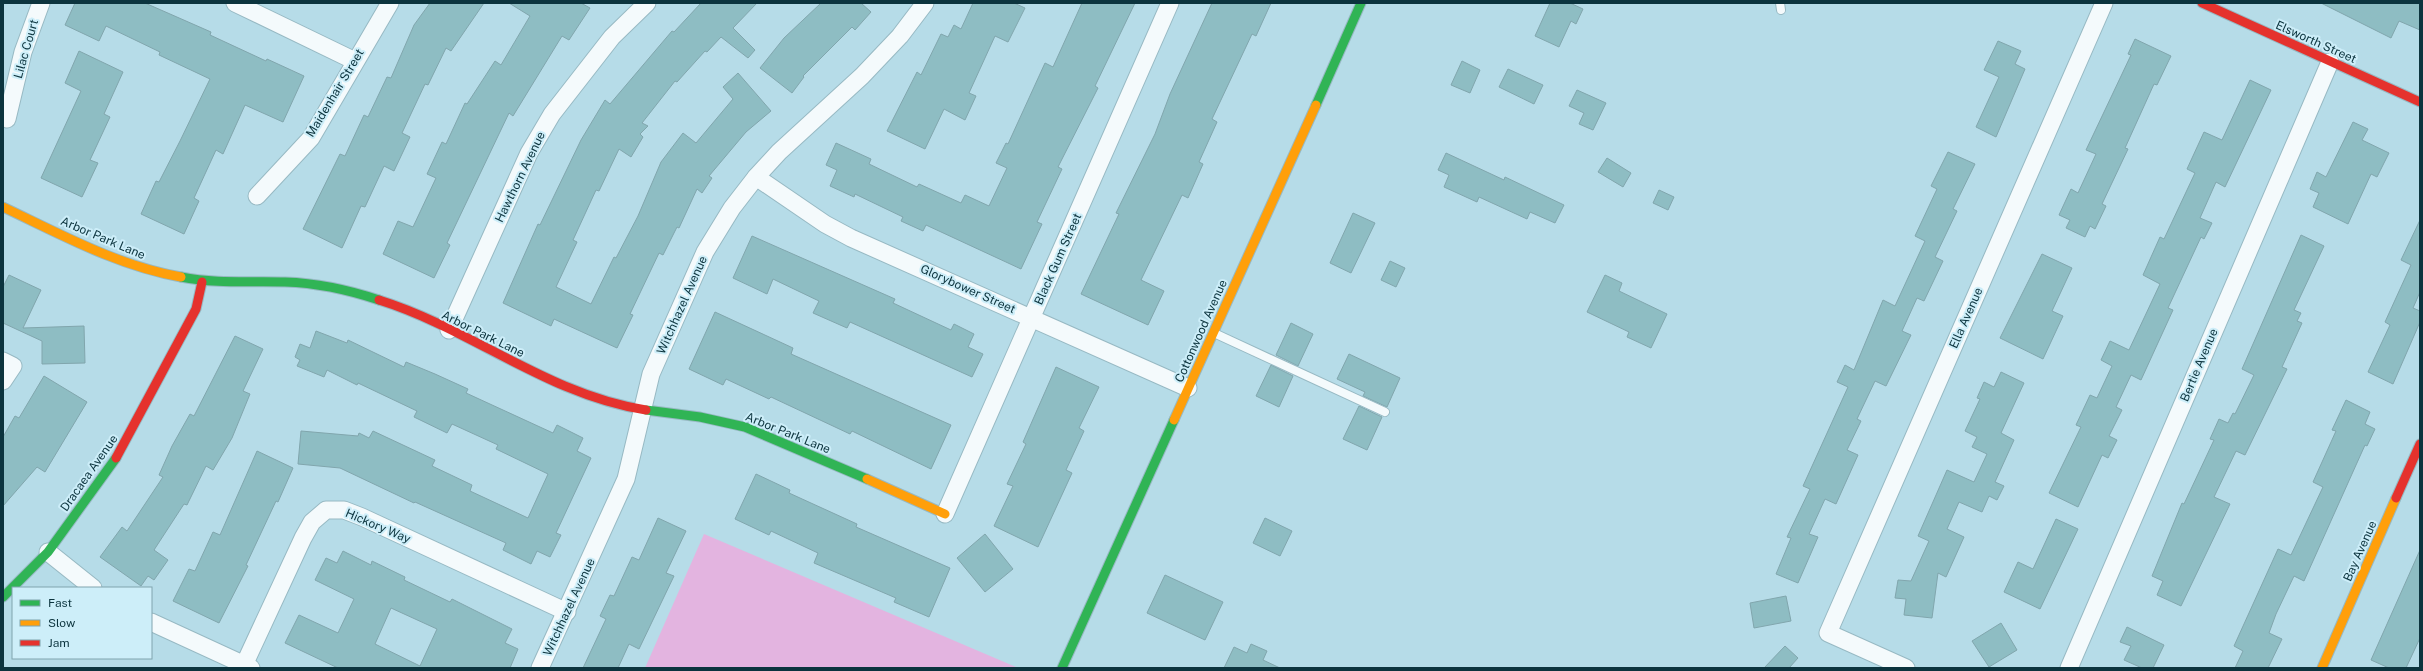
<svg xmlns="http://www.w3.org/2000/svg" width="2423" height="671" font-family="'Public Sans',sans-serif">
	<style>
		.water { fill: #e3b4e0 }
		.building { fill: #8ebdc3; stroke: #81a6ad; fill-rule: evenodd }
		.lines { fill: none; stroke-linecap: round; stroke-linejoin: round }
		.lane-casing { stroke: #97b9c3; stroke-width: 10 }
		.street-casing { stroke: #97b9c3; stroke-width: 19 }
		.fast-casing { stroke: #97b9c3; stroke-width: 11 }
		.slow-casing { stroke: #97b9c3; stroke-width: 11 }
		.jam-casing { stroke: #97b9c3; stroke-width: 11 }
		.lane { stroke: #f4fafc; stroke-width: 8 }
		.street { stroke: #f4fafc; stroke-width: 17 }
		.fast { stroke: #30b455; stroke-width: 9 }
		.slow { stroke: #ff9f0a; stroke-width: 9 }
		.jam { stroke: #e5322d; stroke-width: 9 }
		.labels { text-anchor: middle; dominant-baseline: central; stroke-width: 4; stroke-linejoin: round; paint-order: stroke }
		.street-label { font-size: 12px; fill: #0c343e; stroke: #cdeef9 }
	</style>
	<rect width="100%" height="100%" fill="#b6dce8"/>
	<polygon class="water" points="704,534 1016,667 1015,668 645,668"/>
	<g class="building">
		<polygon points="75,3 145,3 211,32 210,35 266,61 267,59 304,76 283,122 245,105 223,154 216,150 194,198 199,201 184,234 141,214 156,181 159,182 180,141 210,79 159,55 160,52 106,26 99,41 65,25"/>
		<polygon points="430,3 484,3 451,51 446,48 428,85 425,84 402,133 410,137 394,171 384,166 365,207 361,206 342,248 303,229 340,154 345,156 364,115 368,117 387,77 391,78 414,25"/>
		<polygon points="509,3 581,3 590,8 569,40 562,36 513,116 509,113 447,243 450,245 434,278 383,254 398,221 413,227 436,178 427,174 442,142 446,144 465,103 467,104 495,61 501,65 530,16"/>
		<polygon points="701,3 757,3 733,28 755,50 748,58 721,37 707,52 705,51 677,82 675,81 642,123 648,126 640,134 643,137 631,157 619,149 599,191 596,190 573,240 577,242 556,287 591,304 614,257 616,258 638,216 661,162 683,133 696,143 733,99 723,87 738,73 771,111 746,132 709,176 712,178 702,193 697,189 679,228 677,227 663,255 659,253 630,314 633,315 617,348 554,319 551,326 503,303 538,224 540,225 581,140 605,100 610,104 672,31 674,32"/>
		<polygon points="821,3 861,3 871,12 855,30 852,27 803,76 804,77 792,93 760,68 784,38"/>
		<polygon points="973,3 1014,3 1025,8 1008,42 995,36 969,93 976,96 965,120 944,109 925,149 887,131 917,72 921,75 941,34 948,37 954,25 961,29"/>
		<polygon points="1082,3 1135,3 1095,86 1098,88 1058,167 1062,169 1037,222 1042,224 1021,269 926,225 923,231 901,221 903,217 855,194 854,197 830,186 837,170 826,165 836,143 871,159 869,164 917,187 919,184 961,203 965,195 989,206 1007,168 996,163 1006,143 1008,144 1045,63 1053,67"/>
		<polygon points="1212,3 1271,3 1256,36 1252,34 1212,119 1217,122 1199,162 1203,164 1188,198 1182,195 1141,280 1164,291 1148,325 1081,294 1119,214 1116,213 1155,134 1170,94"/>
		<polygon points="1550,3 1570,3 1583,9 1576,24 1571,21 1559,47 1535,36"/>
		<polygon points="2321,3 2420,3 2420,30 2399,21 2391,38"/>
		<polygon points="2135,39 2171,56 2157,85 2154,84 2125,148 2128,149 2102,204 2106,206 2095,229 2090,226 2085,237 2066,228 2070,220 2059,215 2071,189 2078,193 2096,154 2086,150 2131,55 2128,54"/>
		<polygon points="1998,41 2021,51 2015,64 2025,69 1996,137 1976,127 1999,77 1984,70"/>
		<polygon points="79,51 123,72 104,114 110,117 90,160 98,163 82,197 41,178 81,91 65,83"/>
		<polygon points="1462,61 1480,70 1470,93 1451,85"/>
		<polygon points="1508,69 1543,85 1534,104 1499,87"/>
		<polygon points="2250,80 2271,90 2225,187 2216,182 2200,218 2212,223 2204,239 2201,237 2168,308 2173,310 2141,380 2131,375 2116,407 2122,410 2109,436 2117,440 2108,458 2102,455 2078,507 2049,493 2081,427 2076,425 2090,395 2097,398 2112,366 2101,360 2110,341 2129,350 2160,284 2143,275 2160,237 2164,239 2195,173 2187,169 2204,132 2222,140"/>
		<polygon points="1577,90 1606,103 1593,130 1579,124 1584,113 1569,106"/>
		<polygon points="2353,122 2368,129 2362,140 2389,153 2377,177 2371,174 2348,224 2313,207 2319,193 2310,189 2317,172 2326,177"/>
		<polygon points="1948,152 1975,164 1953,209 1957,211 1935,257 1943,261 1924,301 1917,298 1902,331 1911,335 1886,386 1875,381 1857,419 1861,421 1847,450 1858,455 1836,504 1825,499 1809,534 1818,537 1798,583 1776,574 1791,538 1787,537 1810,489 1803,486 1848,387 1837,382 1845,365 1854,370 1883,300 1895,306 1925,241 1915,236 1937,189 1931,186"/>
		<polygon points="1446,153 1504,180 1505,177 1564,205 1555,223 1530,212 1527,219 1479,197 1477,202 1444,187 1449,175 1438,170"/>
		<polygon points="1607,158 1631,173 1623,187 1598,172"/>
		<polygon points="1659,190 1674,197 1668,210 1653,203"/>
		<polygon points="1353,213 1375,223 1351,273 1330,263"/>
		<polygon points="2420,220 2420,292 2413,308 2420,311 2420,322 2393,384 2368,372 2390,325 2385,322 2411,265 2401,260"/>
		<polygon points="2301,235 2324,246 2294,310 2301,313 2297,321 2302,323 2282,367 2287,369 2245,455 2236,451 2214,497 2230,504 2181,606 2157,595 2163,581 2152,576 2182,503 2184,504 2214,440 2210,439 2219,419 2228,423 2233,413 2235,414 2254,375 2242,369"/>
		<polygon points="752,236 895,299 893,303 951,330 954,324 974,334 968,347 983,354 972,377 850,322 847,328 813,313 819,301 773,279 767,294 733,278"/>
		<polygon points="2042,254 2072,268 2052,311 2063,316 2043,359 2000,338"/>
		<polygon points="1390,261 1405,268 1396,287 1381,280"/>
		<polygon points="9,275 41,290 23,328 84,326 85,363 42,364 42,341 3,323 3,287"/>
		<polygon points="1605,275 1622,283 1619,291 1667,314 1651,348 1627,337 1629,332 1587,312"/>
		<polygon points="715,312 793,348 791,354 951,425 931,469 852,431 850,434 771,397 769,399 726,379 723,385 689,369"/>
		<polygon points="1291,323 1313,334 1298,366 1276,355"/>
		<polygon points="316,331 347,343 348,340 404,367 406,362 435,374 468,389 466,393 553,433 557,425 583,438 577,451 591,458 556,533 561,535 550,557 537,551 531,564 503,550 506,543 415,502 414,503 340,468 298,464 301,431 358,436 359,433 369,438 373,431 435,460 432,466 472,485 470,491 528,518 548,474 496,449 498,445 452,424 447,433 414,417 417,411 358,383 357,385 327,370 324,377 297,366 300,360 295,357 300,344 310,348"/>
		<polygon points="235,336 263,349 243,391 250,394 232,438 213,470 206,466 187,505 184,504 154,550 168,560 154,580 148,576 141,586 100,557 122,527 127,531 163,477 159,475 172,446 190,414 194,416"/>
		<polygon points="1349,354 1400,378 1387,407 1363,396 1365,392 1337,379"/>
		<polygon points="1271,365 1293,376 1279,407 1256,396"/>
		<polygon points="1056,367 1099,387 1079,428 1084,431 1066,470 1072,473 1038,547 994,526 1013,486 1007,484 1026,444 1023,442"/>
		<polygon points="2001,372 2024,383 2001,433 2014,440 1995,482 2004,486 1997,500 1989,496 1982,512 1959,502 1947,529 1964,537 1946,577 1938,573 1932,618 1904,615 1906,599 1895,598 1898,580 1911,581 1929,541 1918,536 1947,470 1974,482 1987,454 1972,447 1977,437 1965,431 1980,399 1977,398 1984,382 1994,387"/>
		<polygon points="44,376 87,402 45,472 37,467 3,506 3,437 15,416 19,418"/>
		<polygon points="2346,400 2370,412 2365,424 2375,429 2367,446 2365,445 2304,581 2294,576 2276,614 2269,633 2282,639 2268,668 2235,668 2243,651 2234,646 2278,549 2291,555 2323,487 2313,482 2336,431 2332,430"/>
		<polygon points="1359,406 1382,417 1367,450 1343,439"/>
		<polygon points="257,451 293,468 278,502 276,501 246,565 248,566 219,623 173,601 189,569 195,571 213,532 220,535"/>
		<polygon points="756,474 790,490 789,493 857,524 856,527 950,568 929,617 894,602 896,598 814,563 818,553 771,531 769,535 735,519"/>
		<polygon points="658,518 686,531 666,573 674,576 639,649 629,644 618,668 583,668 606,619 600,616 610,595 614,596 632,557 639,560"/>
		<polygon points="1265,518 1292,531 1280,556 1253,543"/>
		<polygon points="2056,519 2078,529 2040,609 2004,592 2018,562 2033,569"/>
		<polygon points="985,534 1013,569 985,592 957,558"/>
		<polygon points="2420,550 2420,638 2406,668 2389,668 2371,660"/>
		<path d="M343 551 371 565 372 561 405 577 404 580 450 602 452 599 512 629 505 643 518 649 510 668H338L285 643 299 615 338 633 354 599 315 580 326 558 337 563ZM391 608 437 629 420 666 375 644Z"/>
		<polygon points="1165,575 1223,602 1205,640 1147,613"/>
		<polygon points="1786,596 1791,621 1754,628 1750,603"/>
		<polygon points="2001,623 2017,650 1989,667 1972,641"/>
		<polygon points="2127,627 2164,645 2153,668 2142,668 2124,660 2131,646 2120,642"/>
		<polygon points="1251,644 1267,651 1263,660 1280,668 1224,668 1234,647 1247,653"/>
		<polygon points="1785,646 1798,658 1789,668 1764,668"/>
	</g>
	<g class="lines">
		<g class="lane-casing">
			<g id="lane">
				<polyline points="1780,3 1781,10"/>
				<polyline points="1214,333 1385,412"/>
			</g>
		</g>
		<g class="street-casing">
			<g id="street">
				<polyline points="235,3 355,61"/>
				<polyline points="7,119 23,52 41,3"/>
				<polyline points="756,177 825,224 851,238 1188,388"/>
				<polyline points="257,196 311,138 390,3"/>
				<polyline points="449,330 529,153 552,114 612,37 647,3"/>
				<polyline points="3,361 13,366 3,381"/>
				<polyline points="945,514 1170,3"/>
				<polyline points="48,552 93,588"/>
				<polyline points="151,622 251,668"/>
				<polyline points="244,665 303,538 312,522 326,510 344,510 362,517 567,612"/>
				<polyline points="540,668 626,479 651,374 705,252 732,208 756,177 779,152 862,76 900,36 925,3"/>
				<polyline points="1906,668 1828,633 2104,3"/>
				<polyline points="2069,668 2330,62"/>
			</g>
		</g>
		<g class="fast-casing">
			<g id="fast">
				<polyline points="1316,105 1361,3"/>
				<path d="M181 277C216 284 249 281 285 282 317 283 349 290 379 300"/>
				<polyline points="646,410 700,417 745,427 867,479"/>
				<polyline points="3,597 48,552 116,458"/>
				<polyline points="1062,668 1174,420"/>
			</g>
		</g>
		<g class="slow-casing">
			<g id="slow">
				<path d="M3 207C60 234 118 266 181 277"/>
				<polyline points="1174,420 1316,105"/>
				<polyline points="867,479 945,514"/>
				<polyline points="2322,668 2396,498"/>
			</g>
		</g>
		<g class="jam-casing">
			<g id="jam">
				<polyline points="2202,3 2420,102"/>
				<path d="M379 300C472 329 548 395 646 410"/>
				<polyline points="116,458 196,309 202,282"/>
				<polyline points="2396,498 2420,444"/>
			</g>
		</g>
		<use href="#lane" class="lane"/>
		<use href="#street" class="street"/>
		<use href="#fast" class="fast"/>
		<use href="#slow" class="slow"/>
		<use href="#jam" class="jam"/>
	</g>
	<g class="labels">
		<g class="street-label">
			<text transform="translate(2316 42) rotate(24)">Elsworth Street</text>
			<text transform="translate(26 49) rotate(-74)">Lilac Court</text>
			<text transform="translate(335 93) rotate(-59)">Maidenhair Street</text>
			<text transform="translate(520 177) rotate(-64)">Hawthorn Avenue</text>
			<text transform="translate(103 238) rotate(23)">Arbor Park Lane</text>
			<text transform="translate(1058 259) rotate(-66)">Black Gum Street</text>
			<text transform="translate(968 289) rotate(24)">Glorybower Street</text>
			<text transform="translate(682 305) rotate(-66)">Witchhazel Avenue</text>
			<text transform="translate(1966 318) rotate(-66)">Ella Avenue</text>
			<text transform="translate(1201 331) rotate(-66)">Cottonwood Avenue</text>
			<text transform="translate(483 334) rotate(26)">Arbor Park Lane</text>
			<text transform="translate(2199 365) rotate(-67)">Bertie Avenue</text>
			<text transform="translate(788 433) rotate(22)">Arbor Park Lane</text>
			<text transform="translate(89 473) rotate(-55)">Dracaea Avenue</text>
			<text transform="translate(378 526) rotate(23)">Hickory Way</text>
			<text transform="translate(2360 551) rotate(-66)">Bay Avenue</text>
			<text transform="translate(569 607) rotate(-65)">Witchhazel Avenue</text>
		</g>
	</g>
	<rect width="2423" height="671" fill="none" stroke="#0c343e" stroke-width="8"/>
	<rect x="12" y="587" width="140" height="72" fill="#cdeef9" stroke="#80a4ae"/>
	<rect x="20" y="600" width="20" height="6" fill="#30b455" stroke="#80a4ae"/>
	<text x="48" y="607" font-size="12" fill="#0c343e">Fast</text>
	<rect x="20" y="620" width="20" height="6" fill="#ff9f0a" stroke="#80a4ae"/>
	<text x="48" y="627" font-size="12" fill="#0c343e">Slow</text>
	<rect x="20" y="640" width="20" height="6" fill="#e5322d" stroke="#80a4ae"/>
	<text x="48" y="647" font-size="12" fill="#0c343e">Jam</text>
</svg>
